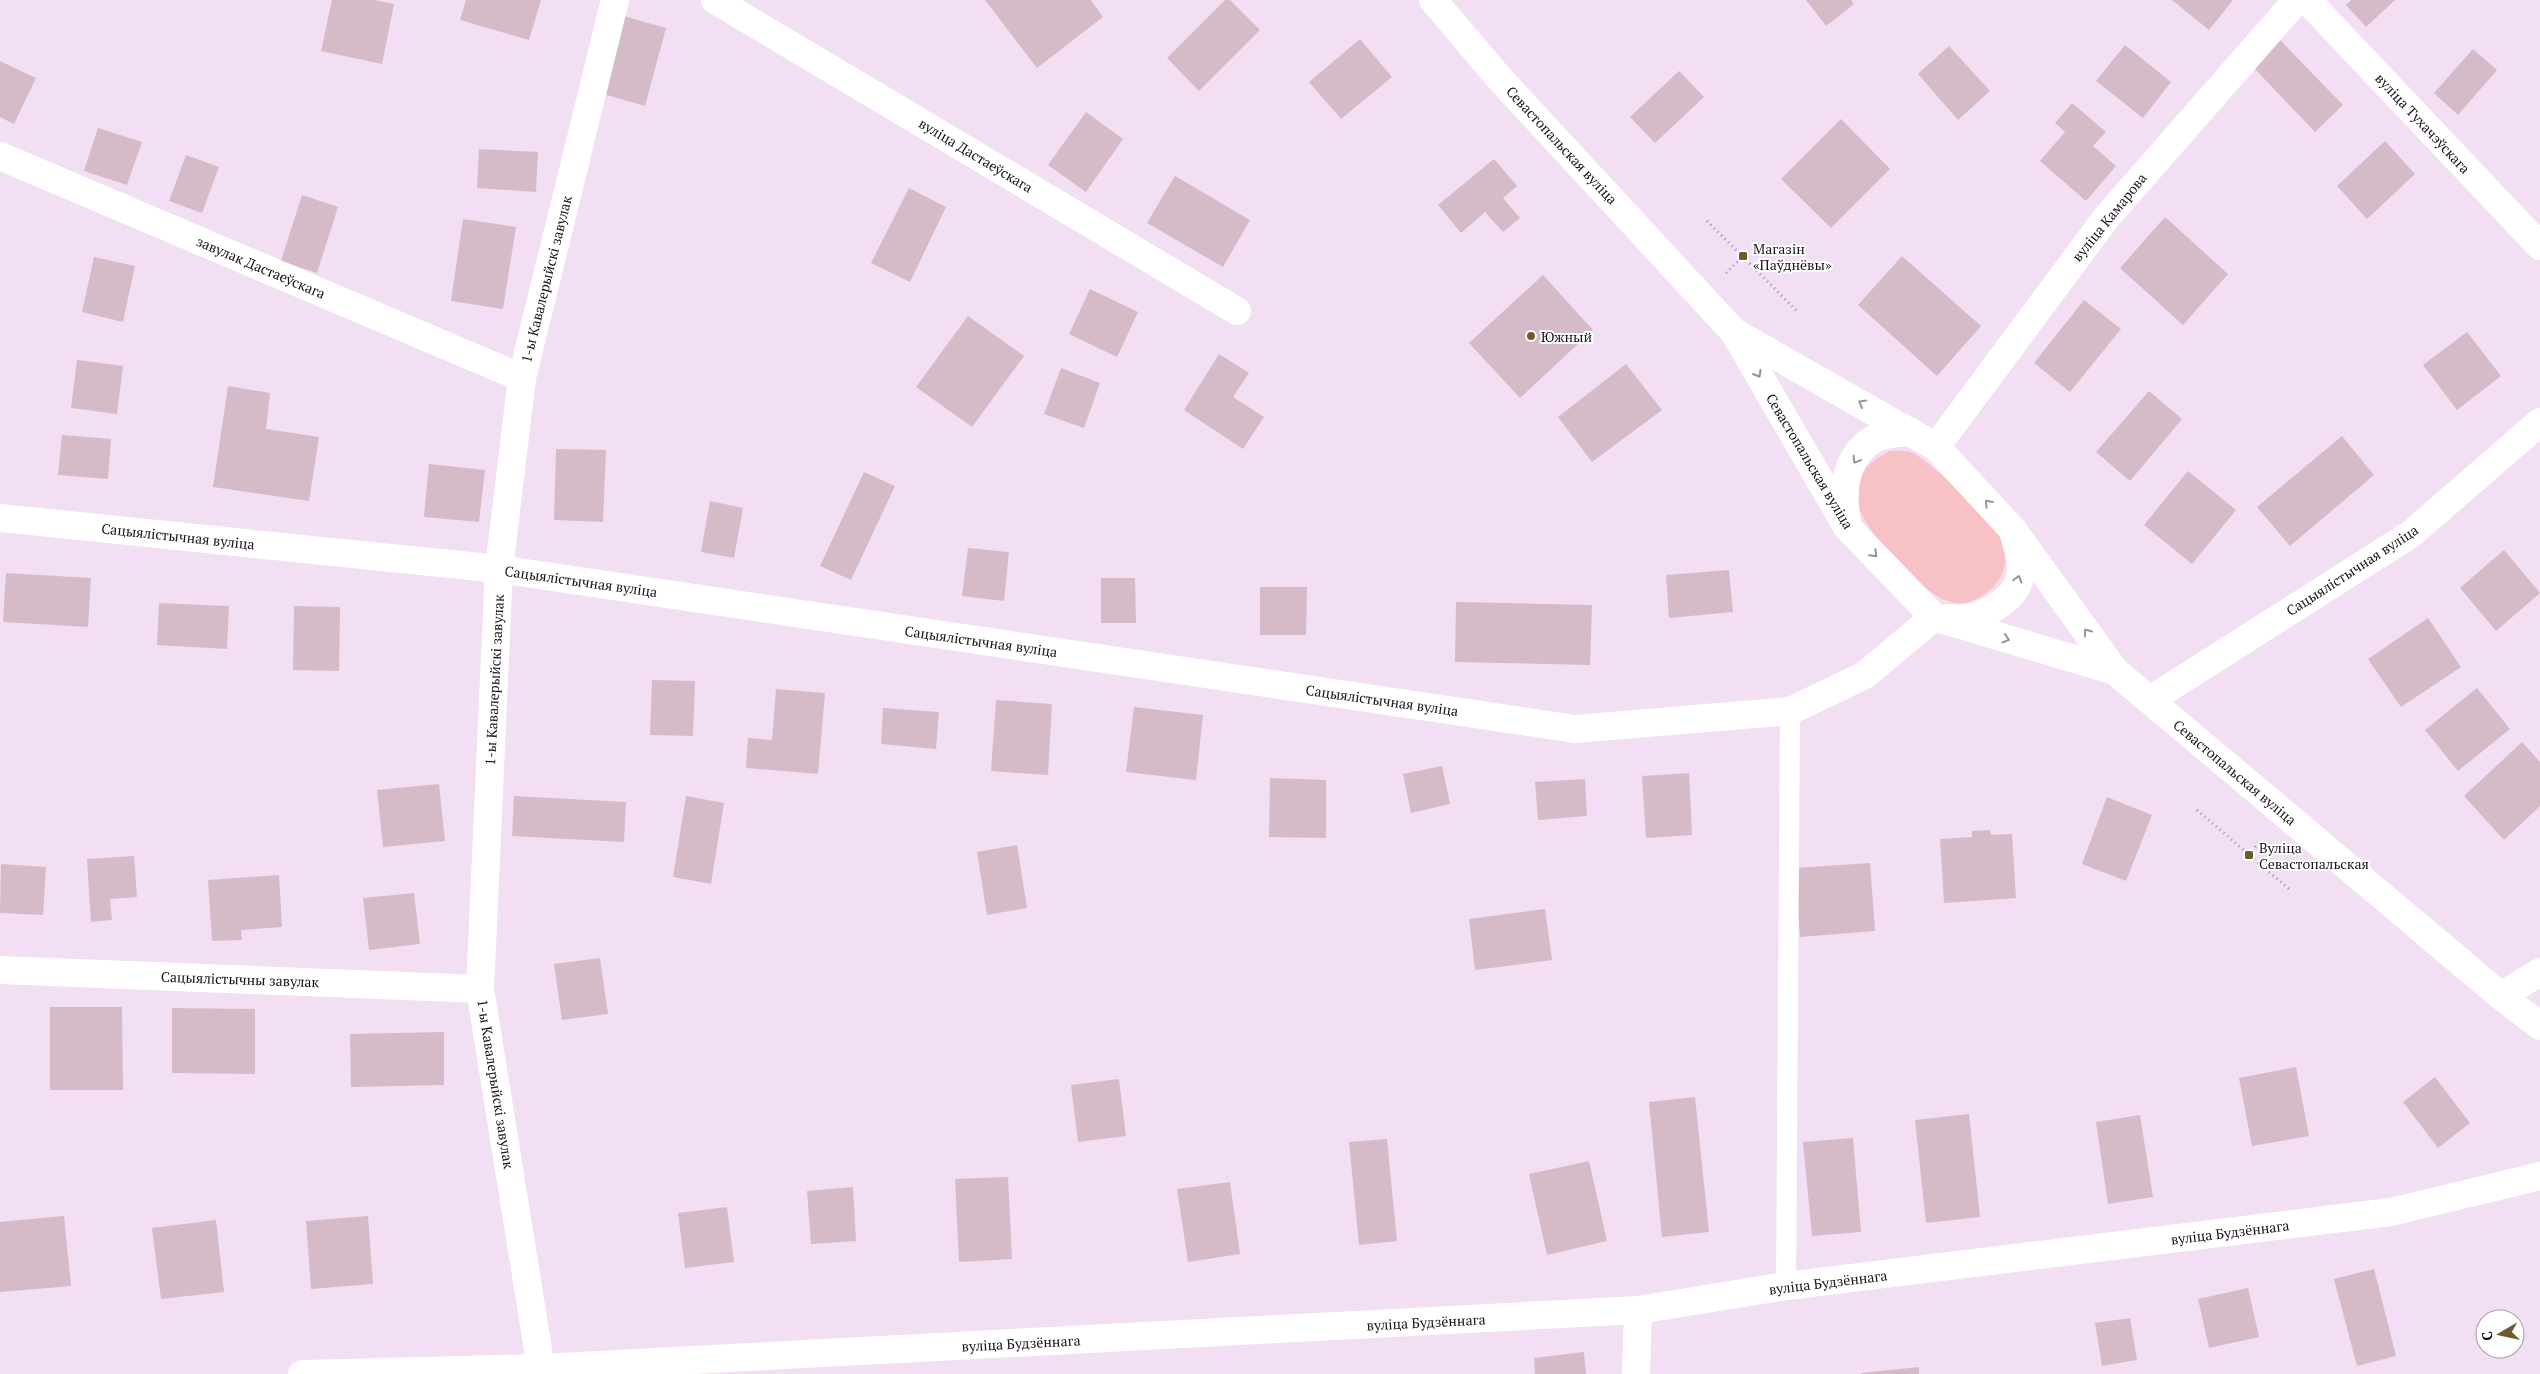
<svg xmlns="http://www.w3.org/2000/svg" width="2540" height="1374" font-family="'PT Serif',serif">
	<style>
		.green { fill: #f8c1c5 }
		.building { fill: #d5bbc7 }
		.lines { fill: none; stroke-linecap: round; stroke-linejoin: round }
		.path { stroke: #9f91a1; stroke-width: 3; stroke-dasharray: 1 4; stroke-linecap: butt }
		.service { stroke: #fff; stroke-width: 20 }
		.minor { stroke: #fff; stroke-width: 28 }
		.tertiary { stroke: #fff; stroke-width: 28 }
		.oneway { stroke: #979498 }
		.poi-dot { fill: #6d5d2b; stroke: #fff; stroke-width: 2 }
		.labels { text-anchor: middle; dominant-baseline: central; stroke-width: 4; stroke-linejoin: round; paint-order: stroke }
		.street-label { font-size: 14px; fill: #181219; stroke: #fff }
		.poi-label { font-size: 14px; fill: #181219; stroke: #fff; text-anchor: start }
	</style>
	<rect width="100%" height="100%" fill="#f2dff4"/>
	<path class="green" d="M1889 451C1895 451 1905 450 1911 452 1930 461 1994 519 2001 538 2007 552 2007 568 1998 581 1989 593 1972 605 1956 603 1926 601 1854 524 1856 493 1857 471 1871 462 1889 451Z"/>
	<g class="building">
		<polygon points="332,0 374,0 394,4 382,64 321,51"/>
		<polygon points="466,0 541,0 529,40 460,20"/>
		<polygon points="985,0 1091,0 1103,17 1037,68"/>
		<polygon points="1225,0 1230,0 1260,30 1199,91 1167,58"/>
		<polygon points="1806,0 1851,0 1854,4 1826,26"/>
		<polygon points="2172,0 2233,0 2209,30"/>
		<polygon points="2351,0 2395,0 2366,27 2346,5"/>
		<polygon points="620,15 666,28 645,106 600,93"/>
		<polygon points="1360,39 1392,77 1341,119 1309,82"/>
		<polygon points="2280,40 2343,105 2315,132 2253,67"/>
		<polygon points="2125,45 2171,82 2143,118 2096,81"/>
		<polygon points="1949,46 1990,91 1958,120 1918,74"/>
		<polygon points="2473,49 2497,70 2458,115 2434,93"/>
		<polygon points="0,61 36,78 14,124 0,117"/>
		<polygon points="1679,71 1704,97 1655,143 1630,117"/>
		<polygon points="2072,103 2106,132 2093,146 2116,166 2086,201 2040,161 2065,132 2055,123"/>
		<polygon points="1086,112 1123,139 1086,192 1048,165"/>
		<polygon points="1841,119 1890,169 1831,228 1781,179"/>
		<polygon points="98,128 142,142 127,185 84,171"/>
		<polygon points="2385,141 2415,174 2367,219 2337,186"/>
		<polygon points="479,149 538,152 536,192 477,188"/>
		<polygon points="186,155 219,167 202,213 169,201"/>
		<polygon points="1494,159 1517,186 1503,198 1520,218 1503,232 1485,212 1461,233 1438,205"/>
		<polygon points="1175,176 1250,220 1223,267 1147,223"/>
		<polygon points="909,188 946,207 910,282 871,263"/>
		<polygon points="302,195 338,207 317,273 281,261"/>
		<polygon points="2165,217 2228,274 2183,325 2120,268"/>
		<polygon points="463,219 516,227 503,309 451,301"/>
		<polygon points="1902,256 1981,326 1937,376 1858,305"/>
		<polygon points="94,257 135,266 123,322 82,312"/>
		<polygon points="1543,275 1593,330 1520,398 1469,343"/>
		<polygon points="1090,289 1138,312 1117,357 1069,334"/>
		<polygon points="2084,300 2121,329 2070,392 2034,363"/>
		<polygon points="968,316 1024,356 972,427 916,387"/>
		<polygon points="2467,332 2501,376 2457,410 2423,365"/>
		<polygon points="1219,354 1249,373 1233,397 1264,417 1243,449 1184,410"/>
		<polygon points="77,360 123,366 117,414 71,408"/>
		<polygon points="1626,364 1662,410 1592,462 1558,417"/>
		<polygon points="1061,368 1100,383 1084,428 1044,414"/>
		<polygon points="228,386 270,393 266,429 319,437 309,501 213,487"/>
		<polygon points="2149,391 2182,419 2130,481 2096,452"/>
		<polygon points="62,435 111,439 108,479 58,475"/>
		<polygon points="2342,436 2374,475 2290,546 2257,507"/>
		<polygon points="556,449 606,450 603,522 554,520"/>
		<polygon points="429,464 485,470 479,522 424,517"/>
		<polygon points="2188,471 2236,510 2192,564 2144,525"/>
		<polygon points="864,472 895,486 851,580 820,566"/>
		<polygon points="710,501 743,508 734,558 701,552"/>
		<polygon points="968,548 1009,552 1004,601 962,596"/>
		<polygon points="2504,550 2540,593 2496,631 2460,588"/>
		<polygon points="1729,570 1733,612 1669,618 1666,575"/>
		<polygon points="6,573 91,578 88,627 3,622"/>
		<polygon points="1101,578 1135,578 1136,623 1101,623"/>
		<polygon points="1260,587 1307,587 1306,635 1260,635"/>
		<polygon points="1456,602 1592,605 1590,665 1455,662"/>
		<polygon points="159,603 229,606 227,649 157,645"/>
		<polygon points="294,606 340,607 339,671 293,670"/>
		<polygon points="2428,618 2461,667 2401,707 2368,659"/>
		<polygon points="652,680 695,681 693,736 650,735"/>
		<polygon points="2477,688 2510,729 2458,771 2425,730"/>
		<polygon points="776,689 825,693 818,774 746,768 748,738 772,740"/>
		<polygon points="996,700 1052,704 1048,775 991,771"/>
		<polygon points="1134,707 1203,715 1196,780 1126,772"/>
		<polygon points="883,708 939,712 936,749 881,744"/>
		<polygon points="2522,742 2540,762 2540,806 2504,840 2464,796"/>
		<polygon points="1442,766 1450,804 1411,813 1403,774"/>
		<polygon points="1689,773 1692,835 1646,838 1642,776"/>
		<polygon points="1270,778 1326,780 1326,838 1269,837"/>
		<polygon points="1585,779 1587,816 1538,820 1535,782"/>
		<polygon points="439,784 445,841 383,847 377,790"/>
		<polygon points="514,796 626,802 624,842 512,836"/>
		<polygon points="686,796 724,803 711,884 673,877"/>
		<polygon points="2107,797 2152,815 2126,881 2082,864"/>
		<polygon points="1990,830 1991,835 2012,834 2016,898 1944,903 1940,839 1972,837 1972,831"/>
		<polygon points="1017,845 1027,908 987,915 977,852"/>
		<polygon points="134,856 137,897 110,899 112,920 91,922 87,859"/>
		<polygon points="1870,863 1875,931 1800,937 1795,868"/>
		<polygon points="1,864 46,867 43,915 0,913"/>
		<polygon points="279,875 282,927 241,930 242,940 212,941 208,880"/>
		<polygon points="414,893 420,944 369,950 363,898"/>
		<polygon points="1545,909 1552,960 1475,970 1469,919"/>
		<polygon points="600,958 608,1014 562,1020 554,964"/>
		<polygon points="50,1007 122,1007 123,1090 50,1090"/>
		<polygon points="172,1008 255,1009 255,1074 172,1073"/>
		<polygon points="444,1032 444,1085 351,1087 350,1034"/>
		<polygon points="2296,1067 2309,1136 2252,1146 2239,1078"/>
		<polygon points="2435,1077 2470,1123 2438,1148 2403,1102"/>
		<polygon points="1119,1079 1126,1136 1078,1142 1071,1085"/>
		<polygon points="1695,1097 1709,1232 1662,1237 1649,1102"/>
		<polygon points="1969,1114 1980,1217 1926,1223 1915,1120"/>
		<polygon points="2140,1115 2153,1197 2108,1204 2096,1122"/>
		<polygon points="1853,1138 1861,1232 1812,1236 1803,1142"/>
		<polygon points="1387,1139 1397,1241 1359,1245 1349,1142"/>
		<polygon points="1589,1161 1607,1241 1547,1255 1529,1174"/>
		<polygon points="1008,1177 1012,1259 959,1262 955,1179"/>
		<polygon points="1230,1182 1240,1254 1188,1262 1177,1189"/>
		<polygon points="853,1187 856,1241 811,1244 807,1191"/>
		<polygon points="727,1207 734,1262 685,1268 678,1213"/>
		<polygon points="64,1216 71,1286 0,1292 0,1222"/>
		<polygon points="368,1216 373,1284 311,1289 306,1221"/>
		<polygon points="216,1220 224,1292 161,1299 152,1228"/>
		<polygon points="2374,1269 2396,1356 2357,1366 2334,1279"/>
		<polygon points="2248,1288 2259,1337 2209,1348 2198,1299"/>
		<polygon points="2130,1318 2137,1360 2102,1366 2095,1323"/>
		<polygon points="1584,1352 1586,1374 1535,1374 1534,1358"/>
		<polygon points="1919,1367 1919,1374 1861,1374 1861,1373"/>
	</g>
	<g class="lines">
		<g class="path">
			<polyline points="1707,221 1798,312"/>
			<polyline points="1726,273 1743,256"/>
			<polyline points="2197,810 2289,889"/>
			<polyline points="2249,855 2261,839"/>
		</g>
		<polyline class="service" points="1786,1286 1790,711"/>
		<g class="minor">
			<polyline points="715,0 1237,311"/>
			<polyline points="2307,0 2540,246"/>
			<polyline points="0,156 522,378"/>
			<polyline points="1936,447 2106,218 2297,0"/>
			<polyline points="0,518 499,569 1575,729 1790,711 1865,675 1934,617"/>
			<polyline points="2150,700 2411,534 2540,422"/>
			<polyline points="0,970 480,989"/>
			<polyline points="2501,996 2540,972"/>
			<polyline points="541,1368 480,989 499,569 522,378 615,0"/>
			<polyline points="1636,1374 1638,1310"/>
		</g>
		<g class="tertiary">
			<polyline points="1433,0 1500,79 1734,332 1847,527 1934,617 2115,671"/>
			<polyline points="1734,332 1936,447 2013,530 2115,671 2501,996 2540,1026"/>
			<path d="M1847 522C1842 494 1844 461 1869 442 1881 434 1898 433 1911 432"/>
			<path d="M1948 618C1954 618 1962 619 1967 618 1986 615 2013 600 2019 581 2024 566 2018 549 2014 535"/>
			<polyline points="302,1374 541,1368 1638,1310 1786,1286 2391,1212 2540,1176"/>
		</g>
	</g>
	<defs><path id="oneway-chevron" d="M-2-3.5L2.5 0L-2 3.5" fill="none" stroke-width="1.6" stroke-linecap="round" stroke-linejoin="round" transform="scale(1.25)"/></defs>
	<g class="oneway">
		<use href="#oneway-chevron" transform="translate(1758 374) rotate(60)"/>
		<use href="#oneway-chevron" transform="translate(1862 403) rotate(-150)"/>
		<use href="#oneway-chevron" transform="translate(1856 460) rotate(121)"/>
		<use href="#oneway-chevron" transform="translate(1988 503) rotate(-132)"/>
		<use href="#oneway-chevron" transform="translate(1874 554) rotate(46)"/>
		<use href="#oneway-chevron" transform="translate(2018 579) rotate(-75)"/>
		<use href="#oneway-chevron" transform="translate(2087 632) rotate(-126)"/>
		<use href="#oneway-chevron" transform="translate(2006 639) rotate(17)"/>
	</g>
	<g class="poi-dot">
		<rect x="1738" y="251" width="10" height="10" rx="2.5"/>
		<circle cx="1531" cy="336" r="5"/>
		<rect x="2244" y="850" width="10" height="10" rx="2.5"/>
	</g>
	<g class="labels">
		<g class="street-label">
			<text transform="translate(2423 123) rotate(47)">вуліца Тухачэўскага</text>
			<text transform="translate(1562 145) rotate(47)">Севастопальская вуліца</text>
			<text transform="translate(976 155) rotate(31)">вуліца Дастаеўскага</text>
			<text transform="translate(2109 217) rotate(-51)">вуліца Камарова</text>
			<text transform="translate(261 267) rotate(23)">завулак Дастаеўскага</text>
			<text transform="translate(546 279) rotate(-76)">1-ы Кавалерыйскі завулак</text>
			<text transform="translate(1810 461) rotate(59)">Севастопальская вуліца</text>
			<text transform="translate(178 536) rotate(6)">Сацыялістычная вуліца</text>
			<text transform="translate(2352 570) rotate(-33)">Сацыялістычная вуліца</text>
			<text transform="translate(581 581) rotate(8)">Сацыялістычная вуліца</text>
			<text transform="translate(981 641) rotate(8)">Сацыялістычная вуліца</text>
			<text transform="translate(494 680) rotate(-87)">1-ы Кавалерыйскі завулак</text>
			<text transform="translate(1382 700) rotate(8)">Сацыялістычная вуліца</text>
			<text transform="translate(2235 772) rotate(40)">Севастопальская вуліца</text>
			<text transform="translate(240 979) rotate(2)">Сацыялістычны завулак</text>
			<text transform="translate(496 1084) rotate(81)">1-ы Кавалерыйскі завулак</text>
			<text transform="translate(2230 1232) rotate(-7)">вуліца Будзённага</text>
			<text transform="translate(1828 1282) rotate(-7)">вуліца Будзённага</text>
			<text transform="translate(1426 1322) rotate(-3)">вуліца Будзённага</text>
			<text transform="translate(1021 1343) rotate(-3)">вуліца Будзённага</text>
		</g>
		<g class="poi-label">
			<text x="1753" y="248">Магазін<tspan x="1753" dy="16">«Паўднёвы»</tspan></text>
			<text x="1541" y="336">Южный</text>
			<text x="2259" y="847">Вуліца<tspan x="2259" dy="16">Севастопальская</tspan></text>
		</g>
	</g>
	<g transform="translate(2500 1334) rotate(261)"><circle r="24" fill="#ffffff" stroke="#a3a0a3"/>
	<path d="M0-4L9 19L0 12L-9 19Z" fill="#6d5d2b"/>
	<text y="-8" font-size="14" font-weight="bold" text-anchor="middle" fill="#181219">С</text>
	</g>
</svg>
